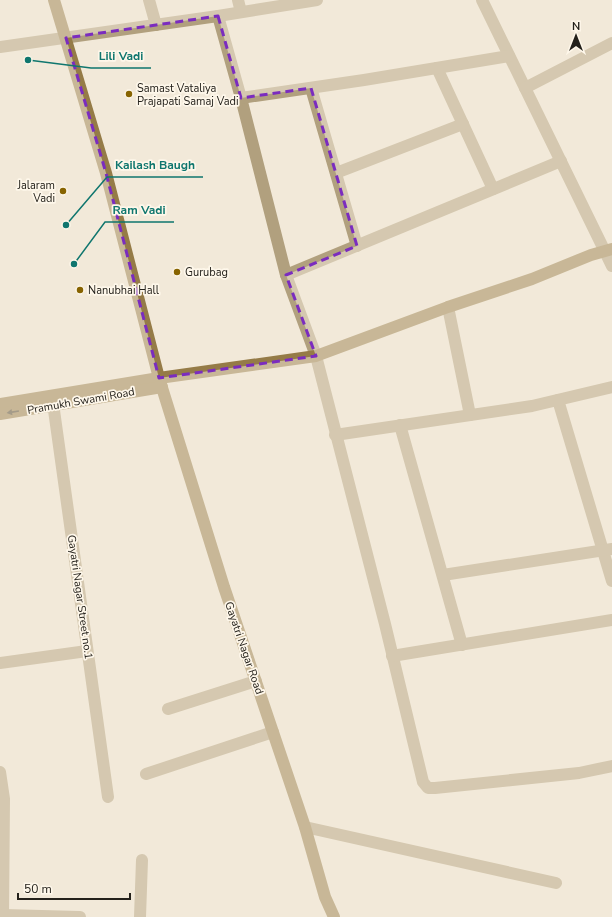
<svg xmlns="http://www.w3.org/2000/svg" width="612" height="917" font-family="'Nunito Sans',sans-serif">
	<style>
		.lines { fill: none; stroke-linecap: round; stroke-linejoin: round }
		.street { stroke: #b1a07e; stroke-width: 12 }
		.secondary { stroke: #957b47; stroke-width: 12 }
		.oneway { fill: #463c28 }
		.marked { fill: none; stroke: #7b2cbf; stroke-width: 3; stroke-dasharray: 8 5; stroke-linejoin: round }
		.poi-dot { fill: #876300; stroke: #fef7ea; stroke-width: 1.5 }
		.labels { text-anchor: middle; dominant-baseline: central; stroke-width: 3.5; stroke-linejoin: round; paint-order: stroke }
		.poi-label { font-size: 11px; fill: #24211b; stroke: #fef7ea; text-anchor: start }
		.street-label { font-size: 11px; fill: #24211b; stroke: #fef7ea }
		.leader { fill: none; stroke: #0f766e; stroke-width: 1.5 }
		.callout-dot { fill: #0f766e; stroke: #fef7ea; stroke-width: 1.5 }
		.callout-label { font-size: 12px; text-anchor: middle; font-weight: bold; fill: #0f766e; stroke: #fef7ea; stroke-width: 3.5; stroke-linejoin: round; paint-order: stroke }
	</style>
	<rect width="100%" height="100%" fill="#f2e9d9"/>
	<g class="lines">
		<g class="street">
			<polyline points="149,0 156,25"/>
			<polyline points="238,0 241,12"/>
			<polyline points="482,0 612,266"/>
			<polyline points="218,16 241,98 286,275 316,356 385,624 423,782 428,788 435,788 579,773 612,766"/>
			<polyline points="0,47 218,16 317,0"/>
			<polyline points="437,68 493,189"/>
			<polyline points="311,88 357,246"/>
			<polyline points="525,88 612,43"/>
			<polyline points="241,98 364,80 509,56"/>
			<polyline points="336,173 463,124"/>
			<polyline points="286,275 561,161"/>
			<polyline points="448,307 470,415"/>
			<polyline points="52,396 108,797"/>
			<polyline points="558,400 612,581"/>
			<polyline points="400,425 462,645"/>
			<polyline points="335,435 532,406 612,387"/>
			<polyline points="443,575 612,549"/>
			<polyline points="392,656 612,620"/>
			<polyline points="0,663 87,651"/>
			<polyline points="168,709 256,681"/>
			<polyline points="0,772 4,799 3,917"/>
			<polyline points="146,774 273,732"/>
			<polyline points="305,827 556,883"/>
			<polyline points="3,915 80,917"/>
			<polyline points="140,917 142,860"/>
		</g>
		<g class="secondary">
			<polyline points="54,0 106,173 159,378 224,587 305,827 325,897 334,917"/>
			<polyline points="0,404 159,378 316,356 448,307 532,279 591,255 612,249"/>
			<polyline points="0,414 162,387"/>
		</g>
	</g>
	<defs><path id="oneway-solid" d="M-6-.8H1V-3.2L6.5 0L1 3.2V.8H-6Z"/></defs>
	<use class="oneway" href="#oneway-solid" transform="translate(13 412) rotate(171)"/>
	<path d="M0 0H612V917H0ZM218 16 241 98 311 88 357 246 286 275 316 356 159 378 106 173 66 38Z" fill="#f2e9d9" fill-opacity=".55" fill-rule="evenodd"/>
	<path class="marked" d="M218 16 241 98 311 88 357 246 286 275 316 356 159 378 106 173 66 38Z"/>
	<g class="poi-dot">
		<circle cx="129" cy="94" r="4"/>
		<circle cx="63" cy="191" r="4"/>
		<circle cx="177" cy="272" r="4"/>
		<circle cx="80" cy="290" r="4"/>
	</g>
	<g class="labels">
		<g class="poi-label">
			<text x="137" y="88">Samast Vataliya<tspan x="137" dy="13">Prajapati Samaj Vadi</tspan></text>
			<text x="55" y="185" text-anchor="end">Jalaram<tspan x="55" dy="13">Vadi</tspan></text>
			<text x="185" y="272">Gurubag</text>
			<text x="88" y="290">Nanubhai Hall</text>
		</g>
		<g class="street-label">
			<text transform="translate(81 401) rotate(-10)">Pramukh Swami Road</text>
			<text transform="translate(80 597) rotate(82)">Gayatri Nagar Street no.1</text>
			<text transform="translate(244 648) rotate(71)">Gayatri Nagar Road</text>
		</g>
	</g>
	<path class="leader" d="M28 60L91 68H151M66 225L107 177H203M74 264L105 222H174"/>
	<g class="callout-dot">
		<circle cx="28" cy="60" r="4"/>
		<circle cx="66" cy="225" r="4"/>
		<circle cx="74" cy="264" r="4"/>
	</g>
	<g class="callout-label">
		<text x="121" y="60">Lili Vadi</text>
		<text x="155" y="169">Kailash Baugh</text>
		<text x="139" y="214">Ram Vadi</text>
	</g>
	<g transform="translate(576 36)" stroke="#fef7ea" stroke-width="3" paint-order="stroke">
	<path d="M0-3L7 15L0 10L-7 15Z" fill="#24211b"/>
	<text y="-6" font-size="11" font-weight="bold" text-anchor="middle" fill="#24211b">N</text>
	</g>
	<path d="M18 893v6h112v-6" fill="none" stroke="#24211b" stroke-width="2"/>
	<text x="24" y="893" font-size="12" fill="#24211b" stroke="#fef7ea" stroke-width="3" paint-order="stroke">50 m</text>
</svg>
